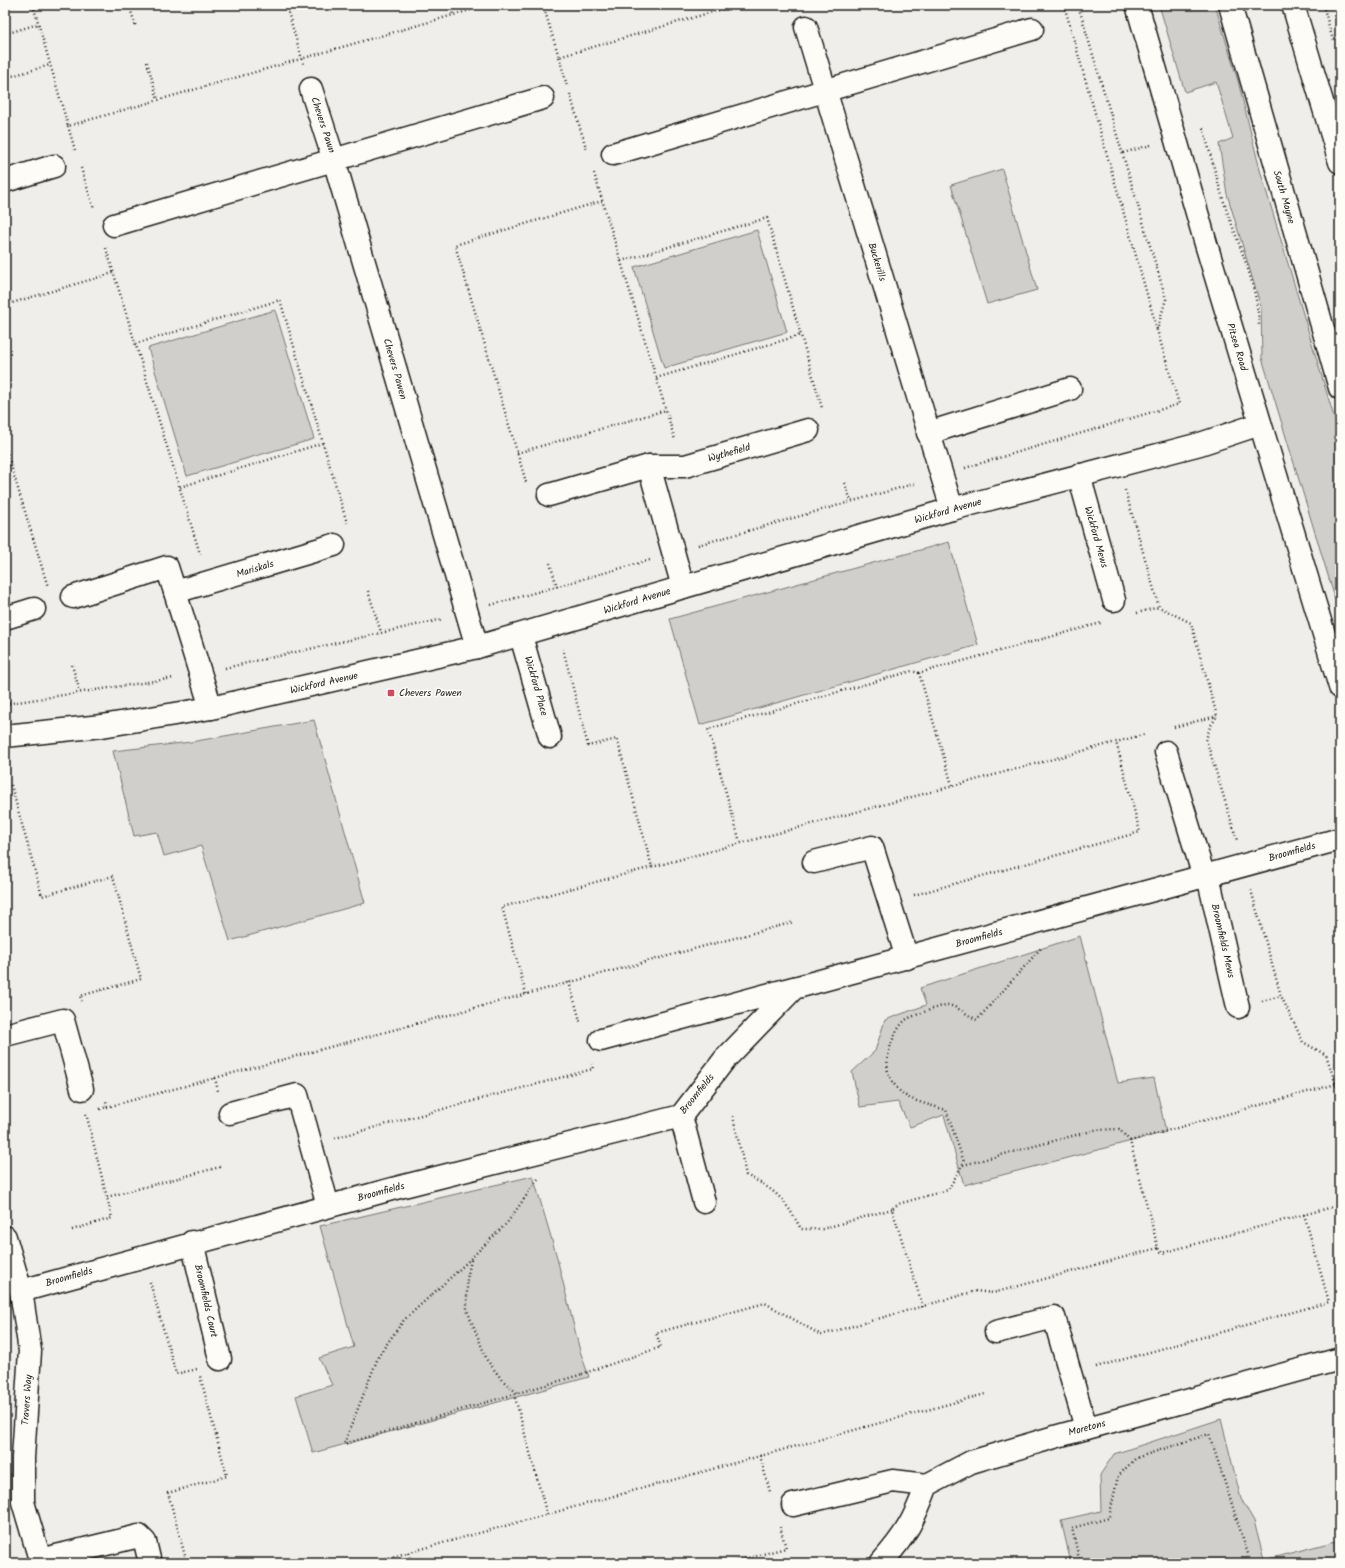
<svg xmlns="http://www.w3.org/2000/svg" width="1345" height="1568" font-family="Kalam,sans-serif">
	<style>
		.green { fill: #d0cfcc; stroke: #767674 }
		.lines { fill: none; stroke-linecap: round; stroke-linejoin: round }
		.minor-casing { stroke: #1c1c1c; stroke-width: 25 }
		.major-casing { stroke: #1c1c1c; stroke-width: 25 }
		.path { stroke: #1c1c1c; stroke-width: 2.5; stroke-dasharray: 1 3; stroke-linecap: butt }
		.minor { stroke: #fdfcf7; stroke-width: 22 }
		.major { stroke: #fdfcf7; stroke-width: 22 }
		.poi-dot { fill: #d1495b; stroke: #fdfcf7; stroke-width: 1.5 }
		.labels { text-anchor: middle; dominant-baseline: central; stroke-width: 3; stroke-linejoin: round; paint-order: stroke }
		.street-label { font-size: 10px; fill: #1c1c1c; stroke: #fdfcf7 }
		.poi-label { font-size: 10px; fill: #1c1c1c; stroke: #fdfcf7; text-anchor: start }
	</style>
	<rect width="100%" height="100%" fill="#f0eeea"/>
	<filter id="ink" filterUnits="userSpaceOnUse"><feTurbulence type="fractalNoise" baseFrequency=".025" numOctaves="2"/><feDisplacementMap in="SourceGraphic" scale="8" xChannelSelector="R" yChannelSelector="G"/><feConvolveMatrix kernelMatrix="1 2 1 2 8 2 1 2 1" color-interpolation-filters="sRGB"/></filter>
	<g filter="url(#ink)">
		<g class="green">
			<polygon points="1159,5 1215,5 1238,81 1260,170 1340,437 1340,615 1262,358 1261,307 1227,194 1219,144 1233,138 1216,82 1185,92"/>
			<polygon points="1002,169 1037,290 987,304 951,185"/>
			<polygon points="757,230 787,332 664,368 634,267"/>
			<polygon points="275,310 314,439 187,476 148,348"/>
			<polygon points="949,542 978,645 700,725 670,619"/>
			<polygon points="314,720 365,903 230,941 201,846 164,856 157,832 134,836 113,751 191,742"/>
			<polygon points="1080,936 1118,1083 1154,1078 1166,1132 964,1185 944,1115 910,1127 898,1102 860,1107 852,1072 875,1051 885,1020 926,1005 920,988"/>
			<polygon points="533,1176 556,1254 580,1351 589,1377 313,1453 296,1396 332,1385 319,1358 354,1347 320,1226"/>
			<polygon points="1221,1419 1241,1499 1254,1521 1264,1560 1340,1540 1340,1563 1071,1563 1061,1520 1101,1511 1100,1475 1114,1454"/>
		</g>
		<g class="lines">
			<g class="minor-casing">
				<g id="minor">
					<polyline points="1137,5 1206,244 1340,687"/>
					<polyline points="806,27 952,509"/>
					<polyline points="311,89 334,160 477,647"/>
					<polyline points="613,154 1032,29"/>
					<polyline points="5,181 54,166"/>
					<polyline points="114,225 543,98"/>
					<polyline points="928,433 1070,389"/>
					<polyline points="649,466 683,587"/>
					<polyline points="1079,475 1114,600"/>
					<polyline points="549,495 649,466 685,466 808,430"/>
					<polyline points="175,592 211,708"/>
					<polyline points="73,597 167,567 175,592 334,545"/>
					<polyline points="5,618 34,609"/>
					<polyline points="521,636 550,737"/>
					<polyline points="5,736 102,726 211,708 477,647 952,509 1200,444 1260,424"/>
					<polyline points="1166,752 1204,877"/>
					<polyline points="814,862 872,847 907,958"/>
					<polyline points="1208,876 1238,1007"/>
					<polyline points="5,1035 63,1020 82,1089"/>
					<polyline points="601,1040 793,988"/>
					<polyline points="230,1113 297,1095 328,1206"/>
					<polyline points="681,1116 704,1202"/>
					<polyline points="5,1237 21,1291 30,1351 23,1458 23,1502 41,1563"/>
					<polyline points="192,1242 220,1359"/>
					<polyline points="21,1291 392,1189 681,1116 725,1059 794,988 1340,839"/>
					<polyline points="996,1332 1054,1317 1086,1428"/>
					<polyline points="793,1505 893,1481 927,1485"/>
					<polyline points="40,1560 139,1536 145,1542 150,1563"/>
					<path d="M881 1563C906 1535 914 1520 927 1485L971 1462 1058 1436 1340 1359"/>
				</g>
			</g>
			<g class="major-casing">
				<g id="major">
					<polyline points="1230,5 1340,388"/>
					<polyline points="1293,5 1340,162"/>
				</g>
			</g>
			<g class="path">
				<polyline points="33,5 68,126 488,5"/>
				<polyline points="129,5 136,27"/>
				<polyline points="286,5 304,66"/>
				<polyline points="450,5 453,15"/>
				<polyline points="543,5 559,57 736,5"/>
				<polyline points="1064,5 1157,329"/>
				<polyline points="1323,5 1333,40"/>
				<polyline points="5,34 38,24"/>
				<polyline points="559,57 567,86"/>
				<polyline points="147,62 158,100"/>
				<polyline points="5,78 50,65"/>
				<polyline points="570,94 587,151"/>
				<polyline points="68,126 75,150"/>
				<path d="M1203 128C1211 154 1217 182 1226 208 1239 247 1257 282 1259 325"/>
				<polyline points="1123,153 1151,145"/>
				<polyline points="81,168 94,209"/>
				<polyline points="594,173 675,440"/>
				<polyline points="106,248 201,557"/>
				<polyline points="621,261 767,218 822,408"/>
				<polyline points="5,305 113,273"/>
				<polyline points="135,344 280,300 347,523"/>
				<polyline points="656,378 801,335"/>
				<polyline points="5,446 48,587"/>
				<polyline points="517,453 666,410"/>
				<polyline points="965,468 1179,404 1157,330 1166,299 1078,5"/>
				<polyline points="526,482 455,245 602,201"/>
				<polyline points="845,483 851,501"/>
				<polyline points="180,487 323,443"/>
				<polyline points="1125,490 1159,607 1191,623 1217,716 1210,727 1206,739 1237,840"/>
				<polyline points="698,545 917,483"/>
				<polyline points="550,563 557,587"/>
				<polyline points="368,591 381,632"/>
				<polyline points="491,605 650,560"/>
				<polyline points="1137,613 1159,607"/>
				<polyline points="72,665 80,692"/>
				<polyline points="225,668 443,619"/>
				<polyline points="5,704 174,678"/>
				<polyline points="1174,727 1217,716"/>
				<polyline points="11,785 42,896 113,876 141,979 80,996 82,1001"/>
				<polyline points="952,785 919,673 1101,623"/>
				<polyline points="740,842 708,729 912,671 919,673"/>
				<polyline points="652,867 1146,734"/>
				<polyline points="1251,890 1281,996 1303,1042 1326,1055 1340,1096"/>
				<polyline points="914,895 1140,832 1116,742"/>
				<polyline points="569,982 581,1024"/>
				<polyline points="526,994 502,907 652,867 617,739 588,746 563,649"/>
				<polyline points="1262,1001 1281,996"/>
				<polyline points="215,1078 218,1091"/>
				<polyline points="107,1107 794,922"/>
				<polyline points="100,1109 107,1107 106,1100"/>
				<path d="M733 1116 746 1175C777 1191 784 1198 801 1229H822L892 1209"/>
				<polyline points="335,1138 593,1069 592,1064"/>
				<polyline points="1130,1141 1336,1084"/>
				<polyline points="963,1165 1095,1130 1119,1129 1130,1141 1158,1248 1162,1253 1340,1205"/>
				<polyline points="538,1179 507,1223 461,1268 404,1320 379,1355 344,1444 583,1374"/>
				<polyline points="107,1197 220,1167"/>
				<polyline points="72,1230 112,1218 86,1113"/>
				<polyline points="471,1260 467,1279 467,1310 487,1360 502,1380 517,1393"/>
				<polyline points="150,1282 176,1374 197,1369"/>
				<path d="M923 1307 892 1209 898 1204 948 1190 964 1162 946 1110C934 1106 911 1101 903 1094 897 1089 892 1082 889 1075 883 1060 894 1028 907 1019 912 1016 940 1006 947 1005 955 1005 969 1016 977 1020L1041 948"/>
				<polyline points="1096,1367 1329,1302 1304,1214"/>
				<polyline points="582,1374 661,1347 656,1333 765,1303 821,1335 976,1291 993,1293 1158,1248"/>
				<polyline points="514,1394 547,1515"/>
				<polyline points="760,1456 985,1394"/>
				<polyline points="408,1553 411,1563"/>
				<polyline points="187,1563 168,1493 227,1476 200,1376"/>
				<polyline points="370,1563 760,1456 770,1492"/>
				<polyline points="729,1563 786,1548 780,1527"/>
				<polyline points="1080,1563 1072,1528 1109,1518 1118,1476 1136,1458 1209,1434 1251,1563"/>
			</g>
			<use href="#minor" class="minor"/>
			<use href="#major" class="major"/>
		</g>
	</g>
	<rect class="poi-dot" x="387" y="689" width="8" height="8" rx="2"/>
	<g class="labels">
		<g class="street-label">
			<text transform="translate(323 125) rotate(72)">Chevers Pawn</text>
			<text transform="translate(1284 197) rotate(74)">South Mayne</text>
			<text transform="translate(877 262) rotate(73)">Buckerills</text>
			<text transform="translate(1237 347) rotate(73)">Pitsea Road</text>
			<text transform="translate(395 369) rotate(74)">Chevers Pawen</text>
			<text transform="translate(729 453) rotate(-16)">Wythefield</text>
			<text transform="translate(948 511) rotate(-16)">Wickford Avenue</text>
			<text transform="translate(1096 537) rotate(74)">Wickford Mews</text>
			<text transform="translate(255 569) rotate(-17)">Mariskals</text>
			<text transform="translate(637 601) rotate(-17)">Wickford Avenue</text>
			<text transform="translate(324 683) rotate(-13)">Wickford Avenue</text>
			<text transform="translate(536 686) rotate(74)">Wickford Place</text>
			<text transform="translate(1292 852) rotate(-16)">Broomfields</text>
			<text transform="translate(979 938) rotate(-15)">Broomfields</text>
			<text transform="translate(1223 941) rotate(77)">Broomfields Mews</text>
			<text transform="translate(697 1094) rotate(-51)">Broomfields</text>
			<text transform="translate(381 1192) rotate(-15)">Broomfields</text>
			<text transform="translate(69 1277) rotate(-16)">Broomfields</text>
			<text transform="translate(206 1301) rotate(77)">Broomfields Court</text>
			<text transform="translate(27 1400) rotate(-86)">Travers Way</text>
			<text transform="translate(1087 1428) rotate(-15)">Moretons</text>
		</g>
		<g class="poi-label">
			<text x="399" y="693">Chevers Pawen</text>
		</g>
	</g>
	<rect width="1345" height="1568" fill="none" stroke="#fdfcf7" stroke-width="20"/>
	<rect x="10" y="10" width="1325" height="1548" fill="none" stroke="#1c1c1c" stroke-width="1.5" filter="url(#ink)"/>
</svg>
